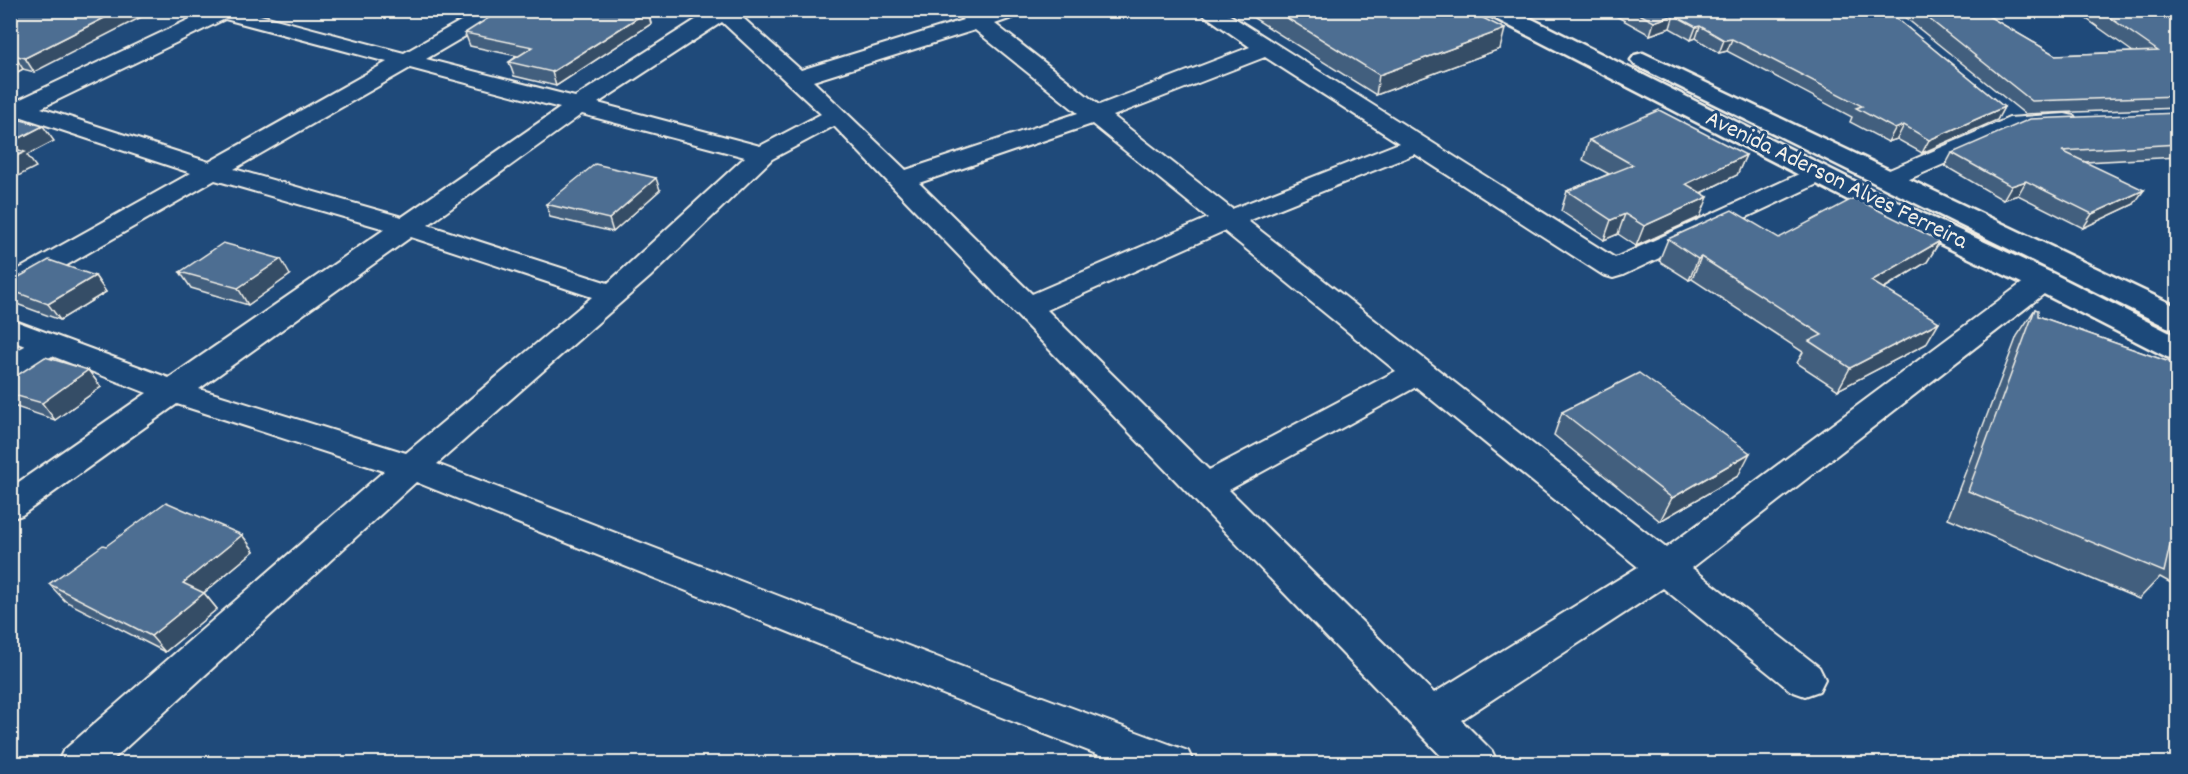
<svg xmlns="http://www.w3.org/2000/svg" width="2188" height="774" font-family="Dekko,sans-serif">
	<style>
		.lines { fill: none; stroke-linecap: round; stroke-linejoin: round }
		.street-casing { stroke: #f4f1e8; stroke-width: 4 }
		.primary-casing { stroke: #f4f1e8; stroke-width: 5 }
		.street { fill: #1f4a7a; fill-rule: evenodd }
		.primary { fill: #1f4a7a; fill-rule: evenodd }
		.wall { fill: #425f7e; stroke: #f4f1e8; stroke-width: 1.5 }
		.shaded-wall { fill: #364d66; stroke: #f4f1e8; stroke-width: 1.5 }
		.building { fill: #4d6e92; stroke: #f4f1e8; stroke-width: 1.5 }
		.labels { text-anchor: middle; dominant-baseline: central; stroke-width: 6; stroke-linejoin: round; paint-order: stroke }
		.street-label { font-size: 24px; fill: #f4f1e8; stroke: #1f4a7a }
	</style>
	<rect width="100%" height="100%" fill="#1f4a7a"/>
	<filter id="ink" filterUnits="userSpaceOnUse"><feTurbulence type="fractalNoise" baseFrequency=".0167" numOctaves="2"/><feDisplacementMap in="SourceGraphic" scale="12" xChannelSelector="R" yChannelSelector="G"/><feConvolveMatrix kernelMatrix="1 2 1 2 8 2 1 2 1" color-interpolation-filters="sRGB"/></filter>
	<g filter="url(#ink)">
		<g class="lines">
			<g class="street-casing">
				<g id="street">
					<path d="M204 10H241L404 53 480 10H506L503 14 426 59 575 97 711 10H734L801 70 963 20 954 10H978L982 14 993 10H1026L1023 14 995 24 1099 105 1250 47 1197 10H1222L1615 258 1810 169 1819 166 1828 169 1832 174 1828 179 1623 275 1613 278 1603 275 1415 154 1248 221 1666 548 2033 275 2043 272 2053 275 2057 281 2053 287 1692 568 1819 667 1825 679 1819 691 1805 696 1791 691 1663 588 1461 720 1492 751 1498 764H1449L834 126 772 159 650 277 437 464 978 673 1188 751 1194 764H1122L950 697 416 482 108 764H57L63 751 384 471 177 404 22 515 10 519V488L147 393 52 356 21 375 10 378V354L25 346 10 340V319L169 378 385 229 215 180 20 292 10 295V274L191 173 22 117 10 120V104L205 12ZM225 19 387 62 209 162 41 108ZM722 22 821 114 760 146 598 103ZM975 30 1078 113 906 170 813 81ZM1265 57 1399 143 1232 209 1113 116ZM410 68 560 108 402 217 234 169ZM582 114 745 157 608 283 428 225ZM1092 124 1208 218 1032 294 919 183ZM1224 231 1396 371 1209 470 1047 310ZM411 237 592 297 406 453 199 389ZM1416 387 1638 567 1434 693 1229 490Z"/>
					<polygon points="2065,114 2074,116 2077,121 2074,126 2022,130 1898,184 1889,187 1880,184 1876,179 1880,174 2009,118"/>
				</g>
			</g>
			<g class="primary-casing">
				<g id="primary">
					<polygon points="1485,10 1514,10 1872,190 2054,274 2178,337 2178,360 2167,357 2032,288 1852,202 1488,15"/>
					<polygon points="1643,53 2178,307 2178,330 2167,327 1635,65 1631,60 1635,55"/>
				</g>
			</g>
			<use href="#street" class="street"/>
			<use href="#primary" class="primary"/>
		</g>
		<g class="wall">
			<polygon points="10,10 34,72 23,69 10,76"/>
			<polygon points="1241,10 1467,10 1500,49 1376,95"/>
			<polygon points="1605,10 1886,10 2004,107 1997,120 1922,153 1897,139 1888,142 1850,122 1852,117 1727,51 1719,53 1696,38 1691,40 1670,28 1650,35"/>
			<polygon points="1896,10 1978,10 2055,55 2133,52 2074,10 2178,10 2178,108 2025,114"/>
			<polygon points="648,11 651,24 556,86 514,76 509,62 517,56 470,46 465,33"/>
			<polygon points="2178,113 2178,157 2086,162 2134,204 2083,228 2018,195 2003,200 1945,166 1952,153"/>
			<polygon points="1589,140 1746,155 1737,175 1701,193 1700,217 1636,246 1618,234 1604,240 1561,211 1567,191 1609,174 1583,160"/>
			<polygon points="660,190 613,232 550,217 546,204"/>
			<polygon points="1779,238 1940,241 1927,262 1883,289 1926,344 1838,390 1797,363 1803,352 1692,279 1689,280 1659,261 1668,239"/>
			<polygon points="180,272 290,275 248,305 191,288"/>
			<polygon points="95,276 106,292 60,320 14,303 10,299 10,282"/>
			<polygon points="2035,309 2038,316 2178,365 2178,587 2160,577 2139,599 1948,518 2017,336"/>
			<polygon points="88,370 101,387 55,420 10,405 10,380"/>
			<polygon points="1562,412 1738,476 1660,521 1554,435"/>
			<polygon points="242,535 254,551 204,593 217,609 165,652 65,601 49,584 106,546"/>
		</g>
		<g class="shaded-wall">
			<polygon points="120,10 155,10 34,72 25,58"/>
			<polygon points="648,11 651,24 556,86 552,72"/>
			<polygon points="1674,15 1670,28 1650,35 1654,22"/>
			<polygon points="1700,26 1696,38 1691,40 1696,27"/>
			<polygon points="1505,29 1500,49 1376,95 1379,75"/>
			<polygon points="1732,39 1727,51 1719,53 1724,40"/>
			<polygon points="14,55 23,69 10,76 10,57"/>
			<polygon points="2004,107 1997,120 1922,153 1929,140"/>
			<polygon points="1904,125 1897,139 1888,142 1895,129"/>
			<polygon points="43,126 54,141 27,155 36,167 10,180 10,143"/>
			<polygon points="1746,155 1737,175 1678,204 1686,184"/>
			<polygon points="656,178 660,190 613,232 609,219"/>
			<polygon points="2026,181 2018,195 2003,200 2011,186"/>
			<polygon points="2144,190 2134,204 2083,228 2092,214"/>
			<polygon points="1708,197 1700,217 1636,246 1644,226"/>
			<polygon points="1625,214 1618,234 1604,240 1611,220"/>
			<polygon points="1940,241 1927,262 1859,303 1871,281"/>
			<polygon points="1701,257 1692,279 1689,280 1698,259"/>
			<polygon points="281,259 290,275 248,305 238,288"/>
			<polygon points="95,276 106,292 60,320 48,304"/>
			<polygon points="1939,322 1926,344 1838,390 1850,368"/>
			<polygon points="88,370 101,387 55,420 42,403"/>
			<polygon points="1750,453 1738,476 1660,521 1672,498"/>
			<polygon points="242,535 254,551 196,599 183,583"/>
			<polygon points="204,593 217,609 165,652 151,636"/>
		</g>
		<g class="building">
			<polygon points="10,10 120,10 25,58 14,55 10,57"/>
			<polygon points="501,10 646,10 648,11 552,72 509,62 533,47 465,33"/>
			<polygon points="1274,10 1467,10 1505,29 1379,75"/>
			<polygon points="1632,10 1886,10 2004,107 1929,140 1904,125 1895,129 1856,108 1862,106 1732,39 1724,40 1700,26 1696,27 1674,15 1654,22"/>
			<polygon points="1918,10 1978,10 2055,55 2158,51 2099,10 2178,10 2178,96 2032,101"/>
			<polygon points="1659,110 1746,155 1686,184 1708,197 1644,226 1625,214 1611,220 1567,191 1633,165 1589,140"/>
			<polygon points="2178,113 2178,144 2062,151 2144,190 2092,214 2026,181 2011,186 1952,153 2030,119"/>
			<polygon points="10,117 43,126 10,143"/>
			<polygon points="10,147 25,152 10,159"/>
			<polygon points="595,164 656,178 609,219 546,204"/>
			<polygon points="1854,198 1940,241 1871,281 1939,322 1850,368 1809,341 1822,335 1701,257 1698,259 1668,239 1732,210 1779,238"/>
			<polygon points="223,243 281,259 238,288 180,272"/>
			<polygon points="49,260 95,276 48,304 10,290 10,282"/>
			<polygon points="2035,309 2038,310 2038,316 2178,365 2178,545 2171,541 2164,572 1968,491"/>
			<polygon points="45,357 88,370 42,403 10,394 10,380"/>
			<polygon points="1639,373 1750,453 1672,498 1562,412"/>
			<polygon points="166,502 242,535 183,583 204,593 151,636 49,584 103,545 106,546"/>
		</g>
	</g>
	<g class="labels">
		<g class="street-label">
			<text transform="translate(1836 181) rotate(26)">Avenida Aderson Alves Ferreira</text>
		</g>
	</g>
	<rect width="2188" height="774" fill="none" stroke="#1f4a7a" stroke-width="36"/>
	<rect x="18" y="18" width="2152" height="738" fill="none" stroke="#f4f1e8" stroke-width="2" filter="url(#ink)"/>
</svg>
